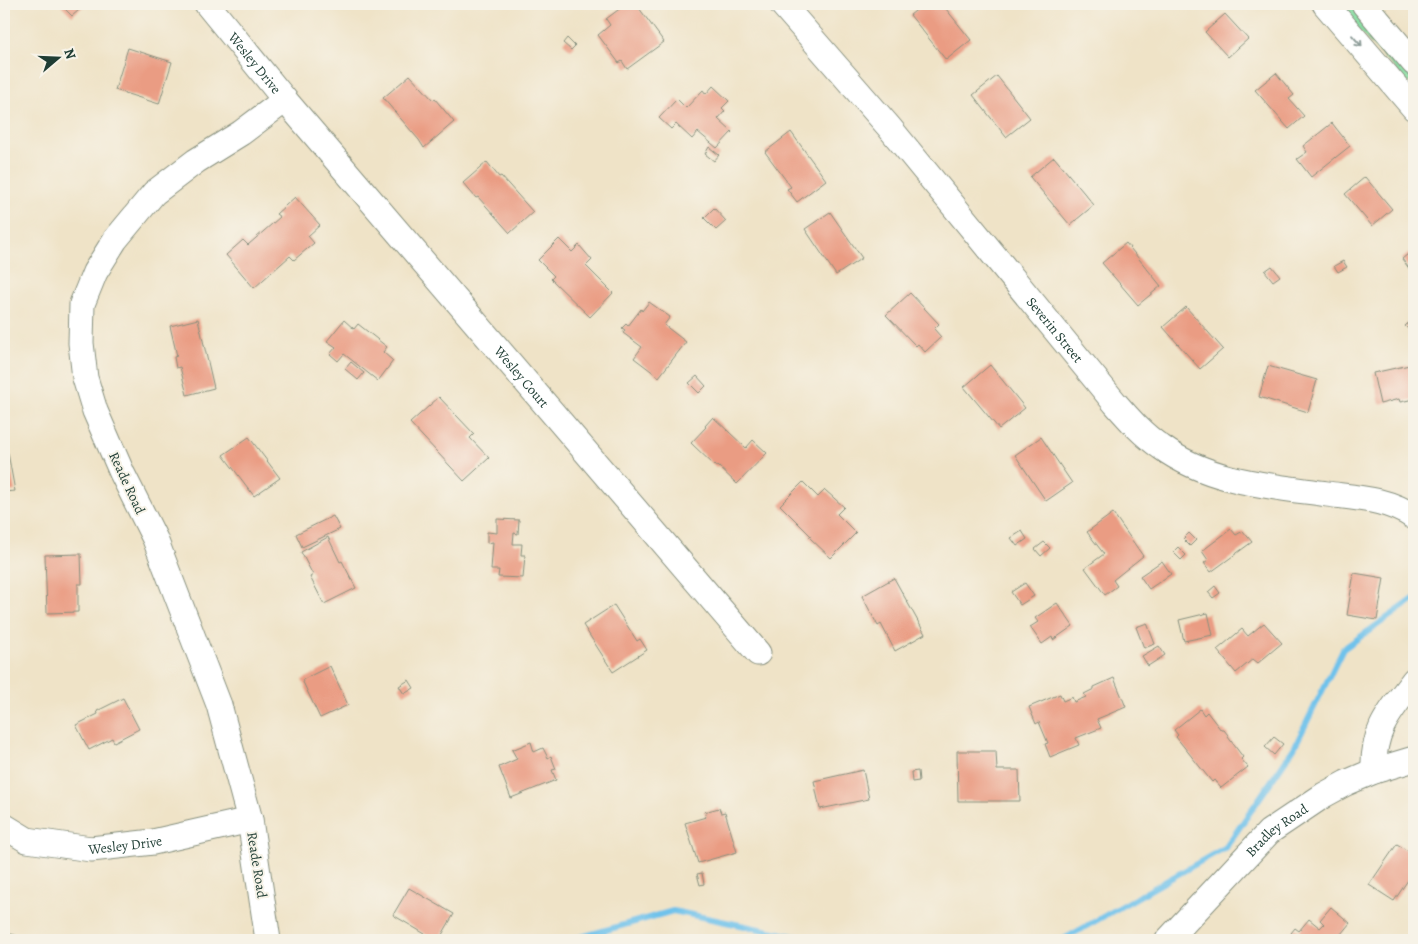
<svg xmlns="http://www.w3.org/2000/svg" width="1418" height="944" font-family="Alegreya,serif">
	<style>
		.green { fill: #8ae1a5; stroke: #548f6c }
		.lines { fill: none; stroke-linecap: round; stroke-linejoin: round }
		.stream { stroke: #6fc2eb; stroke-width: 6 }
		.building { fill: #ea9c83 }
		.minor-casing { stroke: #87907e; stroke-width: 27 }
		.minor { stroke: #fff; stroke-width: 25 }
		.oneway { stroke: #8f9e9a }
		.labels { text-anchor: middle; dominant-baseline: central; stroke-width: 4; stroke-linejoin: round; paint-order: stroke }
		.street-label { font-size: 14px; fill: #1f3d34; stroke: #f7f3e8 }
	</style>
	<rect width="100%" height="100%" fill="#f7f3e8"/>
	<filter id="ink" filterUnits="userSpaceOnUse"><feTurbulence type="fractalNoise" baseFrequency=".02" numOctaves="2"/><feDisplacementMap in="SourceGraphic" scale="10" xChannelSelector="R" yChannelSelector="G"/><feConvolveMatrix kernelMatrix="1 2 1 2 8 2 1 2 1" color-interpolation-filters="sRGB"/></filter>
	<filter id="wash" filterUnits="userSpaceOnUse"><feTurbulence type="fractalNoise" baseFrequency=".0096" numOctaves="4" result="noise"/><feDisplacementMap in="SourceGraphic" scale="20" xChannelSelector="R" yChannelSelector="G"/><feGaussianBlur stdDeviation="1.12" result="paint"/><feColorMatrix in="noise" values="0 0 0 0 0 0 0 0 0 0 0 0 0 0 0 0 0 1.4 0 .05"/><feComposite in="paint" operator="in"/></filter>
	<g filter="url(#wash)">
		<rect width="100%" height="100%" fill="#efe3c7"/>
		<polygon class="green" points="1334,4 1354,4 1414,73 1414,81 1408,83"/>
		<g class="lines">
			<g class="stream">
				<polyline points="571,940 673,911 812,940"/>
				<polyline points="1062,940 1226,847 1294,748 1343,649 1414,599"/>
			</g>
		</g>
		<g id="blocks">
			<g class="building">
				<polygon points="60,4 86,4 72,16"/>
				<polygon points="626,4 636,4 664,42 627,69 622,61 619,63 598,35 610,25 606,19"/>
				<polygon points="924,4 942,4 971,40 946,60 910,15"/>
				<polygon points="1225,14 1248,39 1228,57 1205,32"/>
				<polygon points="567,38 575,46 571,50 563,43"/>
				<polygon points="128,48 172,62 159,104 115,90"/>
				<polygon points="1276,73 1294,95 1289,99 1304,116 1289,129 1255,90"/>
				<polygon points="410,75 433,100 435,99 454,122 424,148 419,140 383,98"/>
				<polygon points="997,76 1030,118 1006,137 973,95"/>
				<polygon points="713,86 729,101 722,108 725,111 718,119 732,132 717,148 698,132 692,139 676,124 671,129 659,118 677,99 686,108 703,90 706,94"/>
				<polygon points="1332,123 1350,146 1311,177 1297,159 1307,152 1303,146"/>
				<polygon points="791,132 826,180 797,202 787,189 791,187 765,152"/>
				<polygon points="709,147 719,155 714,161 705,154"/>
				<polygon points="1054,157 1094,205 1070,225 1030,177"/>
				<polygon points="487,162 499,177 501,176 533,212 510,233 478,197 476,198 463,183"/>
				<polygon points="1365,177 1392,209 1372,226 1345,194"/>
				<polygon points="295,197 320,225 308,236 314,243 294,260 290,256 254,288 226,255 243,240 248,245 280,217 276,214"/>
				<polygon points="714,208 726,221 716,230 704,218"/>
				<polygon points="830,212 862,258 836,275 805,229"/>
				<polygon points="559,239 572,252 579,245 592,260 586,266 613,293 590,317 551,279 554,276 538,260"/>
				<polygon points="1126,243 1161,286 1138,305 1102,263"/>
				<polygon points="1414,249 1414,275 1402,259"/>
				<polygon points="1343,261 1347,267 1338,272 1334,266"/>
				<polygon points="1272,266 1280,276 1273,281 1265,271"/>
				<polygon points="910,293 939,324 934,329 941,337 925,352 918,344 916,346 886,315"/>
				<polygon points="649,302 670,317 664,325 686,342 659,377 634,358 642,347 623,333 625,330 622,328 626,324 628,326 641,309 642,311"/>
				<polygon points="1186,307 1223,349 1200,369 1163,327"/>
				<polygon points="1414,318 1414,335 1405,326"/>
				<polygon points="198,319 214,388 187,395 180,367 176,368 174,357 177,356 170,326"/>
				<polygon points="344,320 354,329 358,324 387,347 383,352 393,361 378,381 344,354 338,361 330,354 336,347 327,341"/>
				<polygon points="351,362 364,373 358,380 345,369"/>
				<polygon points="1414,364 1414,399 1400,402 1399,399 1380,404 1373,373"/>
				<polygon points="990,365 1025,408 999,429 964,387"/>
				<polygon points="1268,366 1317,380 1308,412 1259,397"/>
				<polygon points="697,376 706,386 699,393 689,383"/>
				<polygon points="439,397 474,434 470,438 489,458 464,481 410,423"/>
				<polygon points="713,417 746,448 753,440 767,453 737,484 718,466 716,467 691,443 706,427 705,426"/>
				<polygon points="249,437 280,478 254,496 223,455"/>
				<polygon points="1041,437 1072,483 1046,501 1015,455"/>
				<polygon points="8,453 15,491 4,492 4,454"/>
				<polygon points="803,482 818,497 825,490 844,507 837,514 856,533 831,558 809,537 811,536 780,505"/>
				<polygon points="1113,513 1143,556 1113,580 1117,586 1105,595 1085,568 1104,554 1087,532"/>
				<polygon points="333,516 340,529 302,547 296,534"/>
				<polygon points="497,519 519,520 518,534 514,533 513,544 522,544 521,555 525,555 523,578 498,577 499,570 491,570 493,542 487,543 487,532 497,533"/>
				<polygon points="1231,529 1236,535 1243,531 1252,542 1211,572 1204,563 1208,560 1202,551"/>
				<polygon points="1022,531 1027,539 1017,546 1011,538"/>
				<polygon points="1189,533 1196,540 1190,546 1183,539"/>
				<polygon points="328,537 340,562 342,561 356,588 324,604 310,577 313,575 301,552"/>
				<polygon points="1044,542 1050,548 1041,556 1035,549"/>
				<polygon points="1178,547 1186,555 1181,560 1173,552"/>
				<polygon points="81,554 82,584 78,584 78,612 47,613 45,555"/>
				<polygon points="1162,561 1171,574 1149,589 1140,576"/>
				<polygon points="1354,573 1384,578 1377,620 1347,615"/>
				<polygon points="894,578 925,634 895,651 881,624 878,626 862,596"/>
				<polygon points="1025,583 1034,596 1020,605 1011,592"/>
				<polygon points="1215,586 1220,593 1213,598 1208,592"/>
				<polygon points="1057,603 1073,626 1053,640 1052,637 1042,644 1030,627 1038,622 1035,618"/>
				<polygon points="614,605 637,641 640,639 647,650 613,672 583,625"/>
				<polygon points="1208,613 1213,635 1184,641 1179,620"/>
				<polygon points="1147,623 1155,644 1144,648 1136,627"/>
				<polygon points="1264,623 1282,643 1258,663 1253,659 1236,673 1217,650 1242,629 1248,636"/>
				<polygon points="1159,646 1165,655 1148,666 1142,656"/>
				<polygon points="330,666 348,705 320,718 302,680"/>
				<polygon points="1114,678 1126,707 1097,719 1101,728 1076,738 1079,745 1050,757 1045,744 1048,743 1039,722 1036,724 1029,707 1060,694 1063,701 1072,697 1074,702 1086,697 1084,694 1094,689 1094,687"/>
				<polygon points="409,680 414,688 404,694 399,686"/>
				<polygon points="123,698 139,729 114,742 112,738 89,750 76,725 98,714 97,711"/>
				<polygon points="1200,709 1204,715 1207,712 1221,730 1224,730 1228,735 1228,737 1243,757 1241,759 1248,767 1221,788 1214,780 1212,782 1176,737 1178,735 1174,730"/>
				<polygon points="1274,737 1283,744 1274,755 1265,747"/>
				<polygon points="531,742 534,752 543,748 548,758 551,756 556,769 552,770 556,780 511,798 499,767 517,759 512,750"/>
				<polygon points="957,751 996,751 997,770 1019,770 1020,801 958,801"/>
				<polygon points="863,770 869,799 820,809 814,781"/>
				<polygon points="918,771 919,781 912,782 911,772"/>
				<polygon points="719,808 721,813 725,812 737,852 698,863 685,823 706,817 704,812"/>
				<polygon points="1397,844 1414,855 1414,871 1394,901 1369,885"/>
				<polygon points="702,873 704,884 700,885 697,874"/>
				<polygon points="409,888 454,914 439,940 435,940 393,915"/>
				<polygon points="1331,907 1350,923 1336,940 1291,940 1294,936 1291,933 1295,928 1299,931 1309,919 1320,928 1324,924 1320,920"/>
				<polygon points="11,934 32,940 4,940 4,938 10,940"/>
			</g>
		</g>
	</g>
	<g filter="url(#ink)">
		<use href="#blocks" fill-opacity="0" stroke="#87907e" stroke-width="1"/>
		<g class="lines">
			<g class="minor-casing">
				<g id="minor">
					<path id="s1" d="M207 4 285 100 758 653"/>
					<path id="s2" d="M782 4 889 127 1115 403C1129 419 1143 435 1161 447 1209 482 1270 486 1327 494 1358 498 1388 499 1414 517"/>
					<polyline points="1325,4 1414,108"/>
					<polyline points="1364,4 1414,63"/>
					<path d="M1374 771C1372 729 1391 711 1414 680"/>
					<path id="s3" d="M4 826 27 840 91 849 153 842 250 820"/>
					<polyline points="268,940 250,820 219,705 155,539 122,473 95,411 85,378 81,343 82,304 95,272 115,240 154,193 196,161 241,133 285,100"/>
					<path id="s4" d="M1168 940 1269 832 1324 795 1346 783 1374 771 1414 759"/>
				</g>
			</g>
			<use href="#minor" class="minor"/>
		</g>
		<defs><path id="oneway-shaft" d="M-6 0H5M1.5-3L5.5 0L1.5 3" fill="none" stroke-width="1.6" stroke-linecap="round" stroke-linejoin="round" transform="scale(1.25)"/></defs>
		<use class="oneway" href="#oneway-shaft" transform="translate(1357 41) rotate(49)"/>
	</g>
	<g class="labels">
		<g class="street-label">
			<text stroke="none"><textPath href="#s1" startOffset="76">Wesley Drive</textPath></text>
			<text stroke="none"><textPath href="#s2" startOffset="425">Severin Street</textPath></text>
			<text stroke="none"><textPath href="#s1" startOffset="488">Wesley Court</textPath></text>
			<text transform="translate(127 483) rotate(65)">Reade Road</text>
			<text stroke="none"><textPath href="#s4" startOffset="155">Bradley Road</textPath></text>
			<text stroke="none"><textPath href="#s3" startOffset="126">Wesley Drive</textPath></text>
			<text transform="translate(257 865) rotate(81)">Reade Road</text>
		</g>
	</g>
	<rect width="1418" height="944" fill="none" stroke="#f7f3e8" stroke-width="20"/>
	<g transform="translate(58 58) rotate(71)" stroke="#f7f3e8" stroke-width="4" paint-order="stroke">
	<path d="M0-4L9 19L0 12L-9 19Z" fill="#1f3d34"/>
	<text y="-8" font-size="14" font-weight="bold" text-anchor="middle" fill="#1f3d34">N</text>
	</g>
</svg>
